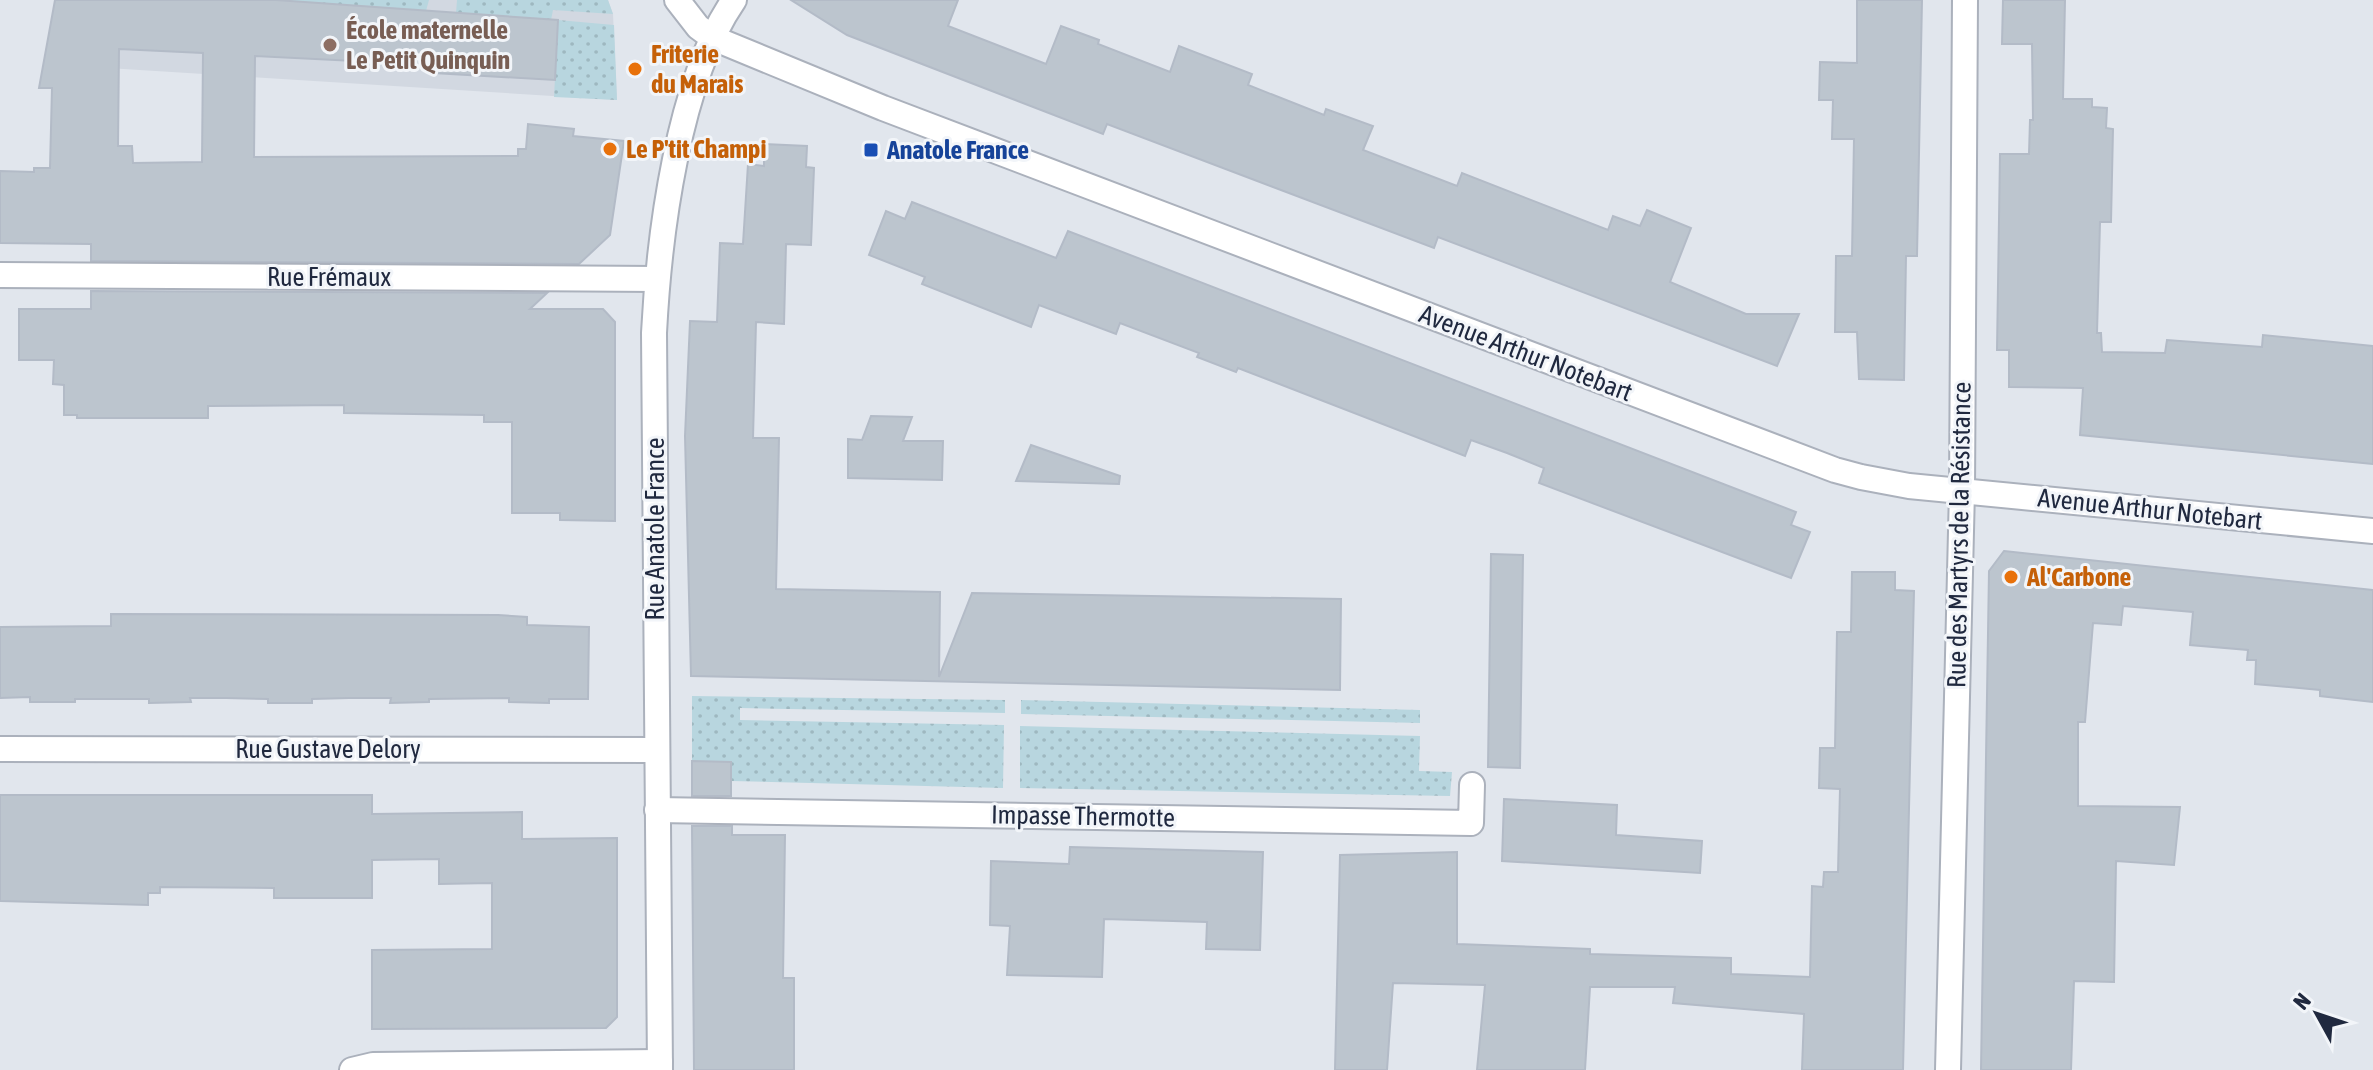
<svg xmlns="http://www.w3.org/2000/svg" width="2373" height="1070" font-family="'Asap Condensed',sans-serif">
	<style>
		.built { fill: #d2d8e1 }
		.grass { fill: url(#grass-dots) }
		.building { fill: #bcc5ce; stroke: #b3bbc7; stroke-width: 2; fill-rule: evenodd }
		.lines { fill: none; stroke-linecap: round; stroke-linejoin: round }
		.minor-casing { stroke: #abb1bc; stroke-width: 28 }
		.minor { stroke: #fff; stroke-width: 24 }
		.education-dot { fill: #8d6e63; stroke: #f2f5f9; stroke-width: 3 }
		.food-dot { fill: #e8710a; stroke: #f2f5f9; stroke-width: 3 }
		.transit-dot { fill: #1a4fb4; stroke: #f2f5f9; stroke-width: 3 }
		.labels { text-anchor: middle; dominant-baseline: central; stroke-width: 6; stroke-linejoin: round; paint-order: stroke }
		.education-label { font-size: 26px; font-weight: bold; fill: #785e54; stroke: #f2f5f9; text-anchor: start }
		.food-label { font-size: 26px; font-weight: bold; fill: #c56008; stroke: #f2f5f9; text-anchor: start }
		.transit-label { font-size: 26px; font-weight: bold; fill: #164399; stroke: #f2f5f9; text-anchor: start }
		.street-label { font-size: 26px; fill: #20293f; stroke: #f2f5f9 }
	</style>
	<defs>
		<pattern id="grass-dots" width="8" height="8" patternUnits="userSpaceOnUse" patternTransform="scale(2)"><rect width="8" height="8" fill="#b8d6df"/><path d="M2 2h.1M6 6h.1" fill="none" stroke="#9eb8c0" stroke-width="1.8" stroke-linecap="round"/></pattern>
	</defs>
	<rect width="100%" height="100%" fill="#e1e6ed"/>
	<polygon class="built" points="55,0 608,0 613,14 617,100 43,64"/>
	<g class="grass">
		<polygon points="276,0 429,0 426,11"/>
		<polygon points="457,0 608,0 613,14 553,10 551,20 456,13"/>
		<polygon points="558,20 614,25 617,100 554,97"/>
		<polygon points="692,696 1005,700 1005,713 740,708 740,720 1004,725 1003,788 731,781 731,762 692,761"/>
		<polygon points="1021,700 1420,710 1420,723 1021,714"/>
		<polygon points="1020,726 1420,736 1419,771 1452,772 1450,796 1020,788"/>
	</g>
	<g class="building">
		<path d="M55 0H276L558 20 555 80 434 73 435 65 255 56 254 157 518 156V149H526L528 124 574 129 573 136 624 141 610 235 579 264 91 261V244L0 243V171L34 172V168H50L52 88H39ZM119 49 203 53 202 162 133 163 132 146H118Z"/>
		<polygon points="791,0 958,0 948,26 1046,64 1061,26 1099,40 1098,44 1170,72 1179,46 1252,74 1248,85 1324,115 1326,109 1373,126 1363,150 1457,186 1462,173 1608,230 1613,216 1640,226 1647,210 1691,228 1670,282 1746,314 1799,314 1777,366 1438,237 1434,248 1107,124 1103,134 847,35"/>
		<polygon points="1857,0 1922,0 1917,256 1906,256 1904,380 1859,379 1857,332 1835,332 1836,256 1852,256 1854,139 1832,139 1833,100 1819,100 1820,62 1857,63"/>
		<polygon points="2003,0 2065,0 2063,99 2092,99 2092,107 2107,108 2106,128 2113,129 2111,222 2100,222 2097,333 2101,333 2102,352 2165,353 2167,340 2262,347 2263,335 2373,346 2373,464 2080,435 2083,388 2009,387 2009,350 1997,350 2000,154 2029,154 2030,120 2033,120 2032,44 2002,44"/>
		<polygon points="764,144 807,146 806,167 814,168 811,245 786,244 784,324 756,322 753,438 779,438 776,589 940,592 939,677 972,593 1341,599 1340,690 691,676 685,436 690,321 717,322 720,243 743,244 748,164 764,166"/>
		<polygon points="912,202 1056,258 1068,231 1796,512 1791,525 1810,532 1791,578 1539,483 1544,468 1507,453 1471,440 1465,456 1238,368 1236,372 1197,357 1199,353 1120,323 1116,334 1039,305 1031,327 922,284 925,277 869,255 886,211 905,219"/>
		<polygon points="91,291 547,293 530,309 603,309 615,322 615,521 560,520 560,513 512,513 512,422 484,422 484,415 344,413 344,405 208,406 208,418 77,418 77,415 64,415 64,385 53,384 54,360 19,360 19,309 91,309"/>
		<polygon points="871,416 912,417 903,441 943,441 942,480 848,478 848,439 862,440"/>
		<polygon points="1031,445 1120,476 1119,484 1016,481"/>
		<polygon points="2004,551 2373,590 2373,702 2320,696 2320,690 2255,684 2256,660 2247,660 2248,650 2190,645 2193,612 2123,606 2121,625 2093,623 2085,722 2078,722 2078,806 2180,807 2174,865 2116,861 2114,982 2074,981 2071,1070 1981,1070 1989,571"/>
		<polygon points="1491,554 1523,555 1520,768 1488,767"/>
		<polygon points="1852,572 1895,572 1895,590 1914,591 1903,1070 1802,1070 1804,1014 1673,1003 1675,987 1590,987 1585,1070 1477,1070 1485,985 1393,983 1387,1070 1335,1070 1340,855 1457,852 1457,944 1590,949 1590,954 1731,958 1731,974 1810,977 1812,886 1823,887 1824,872 1838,872 1840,789 1819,788 1820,748 1835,748 1837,632 1851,632"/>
		<polygon points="111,614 498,615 527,617 527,625 589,627 588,699 549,699 549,703 509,702 509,698 429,699 429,702 390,703 391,698 349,698 312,699 312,703 268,703 268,699 226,698 190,698 191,702 149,703 149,699 75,699 75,702 30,702 30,697 0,698 0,627 111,626"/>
		<polygon points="692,761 731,762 731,796 692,796"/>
		<polygon points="0,795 372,795 372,814 522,812 522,839 617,838 617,1017 606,1028 372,1029 372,950 492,949 492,883 439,884 439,859 372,860 372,898 274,898 274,888 160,887 160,893 148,893 148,905 0,901"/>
		<polygon points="1504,799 1617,805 1616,835 1702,841 1700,873 1502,861"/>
		<polygon points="692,826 732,826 732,835 785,835 783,978 794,978 794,1070 694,1070"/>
		<polygon points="1070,847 1263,852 1260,950 1206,949 1207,922 1104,919 1102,977 1007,975 1010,926 990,925 991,861 1069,864"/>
	</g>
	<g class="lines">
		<g class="minor-casing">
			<g id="minor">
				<polyline points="677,0 698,27 713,38 883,108 1835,470 1861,477 1909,486 2373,531"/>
				<polyline points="0,275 657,279"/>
				<polyline points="0,749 657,750"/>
				<polyline points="657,810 1471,823 1472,785"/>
				<polyline points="352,1070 373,1065 660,1062"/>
				<path d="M660 1070 654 333C659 235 678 81 734 0"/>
				<polyline points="1948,1070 1962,490 1965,0"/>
			</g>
		</g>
		<use href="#minor" class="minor"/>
	</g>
	<circle class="education-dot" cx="330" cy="45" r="8"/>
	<g class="food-dot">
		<circle cx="635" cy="69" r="8"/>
		<circle cx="610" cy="149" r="8"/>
		<circle cx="2011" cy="577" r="8"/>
	</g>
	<rect class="transit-dot" x="863" y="142" width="16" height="16" rx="4"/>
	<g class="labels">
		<g class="education-label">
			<text x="346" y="30">École maternelle<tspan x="346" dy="30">Le Petit Quinquin</tspan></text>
		</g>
		<g class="food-label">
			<text x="651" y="54">Friterie<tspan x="651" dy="30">du Marais</tspan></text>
			<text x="626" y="149">Le P'tit Champi</text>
			<text x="2027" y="577">Al'Carbone</text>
		</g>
		<g class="transit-label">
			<text x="887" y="150">Anatole France</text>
		</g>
		<g class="street-label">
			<text x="329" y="277">Rue Frémaux</text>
			<text transform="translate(1526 353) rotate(21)">Avenue Arthur Notebart</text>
			<text transform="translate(2150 509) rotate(6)">Avenue Arthur Notebart</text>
			<text transform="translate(655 529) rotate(-90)">Rue Anatole France</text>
			<text transform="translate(1959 535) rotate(-89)">Rue des Martyrs de la Résistance</text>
			<text x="328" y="749">Rue Gustave Delory</text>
			<text transform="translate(1083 816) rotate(1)">Impasse Thermotte</text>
		</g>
	</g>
	<g transform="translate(2317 1014) rotate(310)" stroke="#f2f5f9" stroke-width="6" paint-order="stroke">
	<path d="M0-6L14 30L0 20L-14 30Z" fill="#20293f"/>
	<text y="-12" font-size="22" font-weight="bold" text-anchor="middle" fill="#20293f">N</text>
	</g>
</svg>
